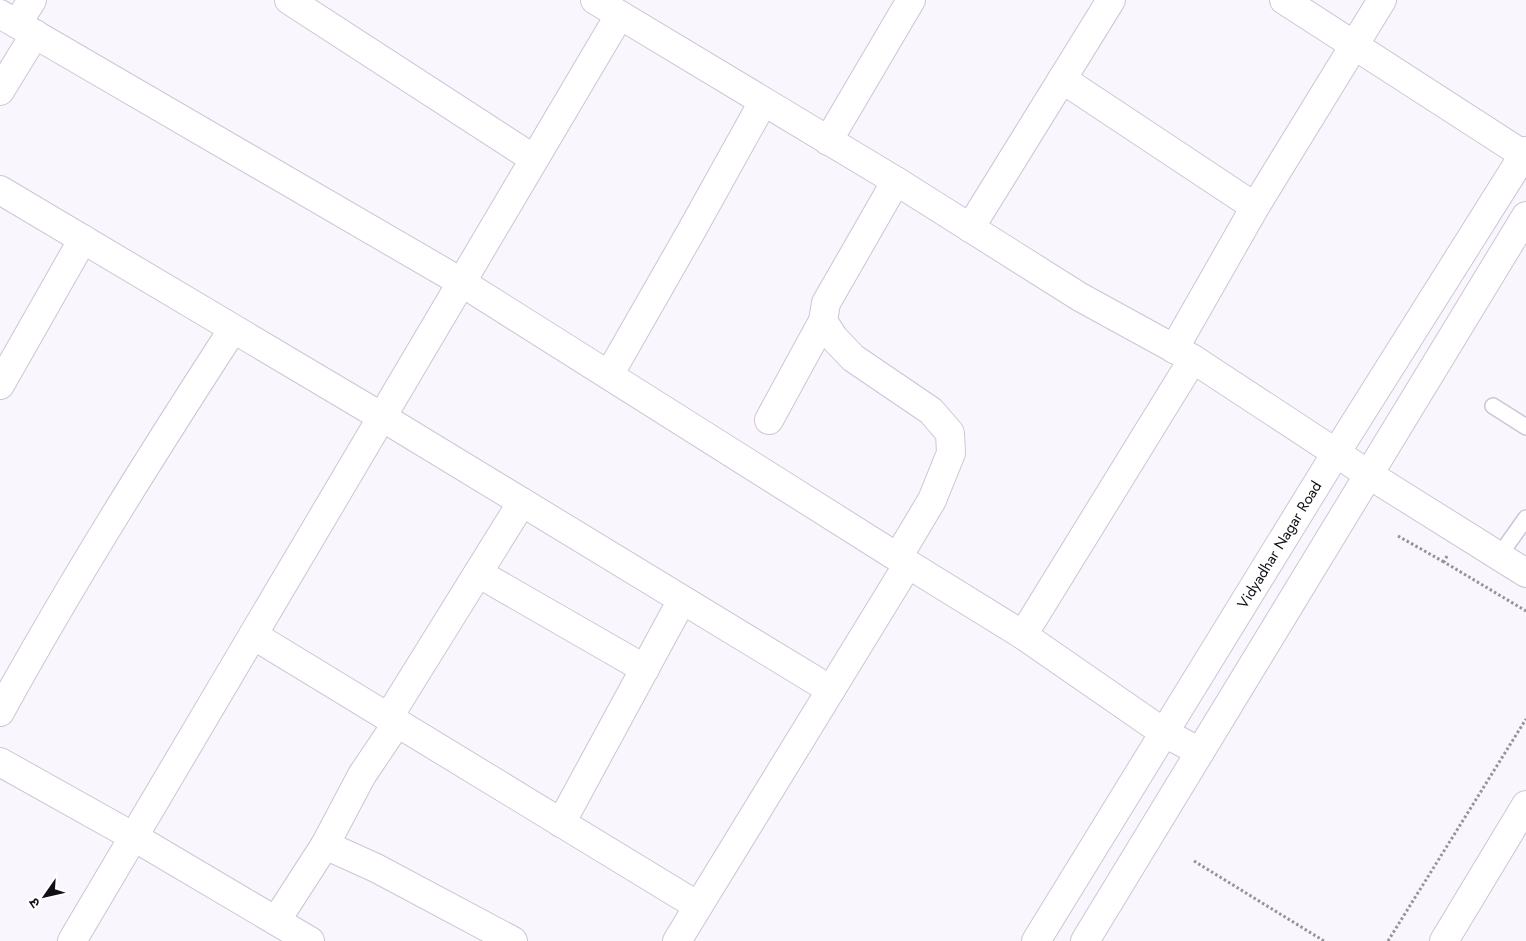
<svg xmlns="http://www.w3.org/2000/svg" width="1526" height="941" font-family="Jost,'Noto Sans Devanagari',sans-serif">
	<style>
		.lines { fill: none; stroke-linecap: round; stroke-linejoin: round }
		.lane-casing { stroke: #cec4d6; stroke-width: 18 }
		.street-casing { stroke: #cec4d6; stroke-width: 30 }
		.secondary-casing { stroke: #cec4d6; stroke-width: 30 }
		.path { stroke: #969299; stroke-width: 3; stroke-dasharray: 2.5 2.5; stroke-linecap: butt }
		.lane { stroke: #fff; stroke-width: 15 }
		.street { stroke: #fff; stroke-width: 28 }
		.secondary { stroke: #fff; stroke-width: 28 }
		.labels { text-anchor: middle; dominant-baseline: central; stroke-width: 4.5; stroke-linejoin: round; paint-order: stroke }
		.street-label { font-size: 15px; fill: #130f16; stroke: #fff }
	</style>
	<rect width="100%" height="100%" fill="#faf6fd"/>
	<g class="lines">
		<g class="lane-casing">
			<g id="lane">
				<polyline points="1493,406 1526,427"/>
				<polyline points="1499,556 1526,518"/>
			</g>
		</g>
		<g class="street-casing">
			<g id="street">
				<polyline points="289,0 534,159"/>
				<polyline points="1284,0 1524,155"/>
				<polyline points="0,14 461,282 908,564"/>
				<polyline points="17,24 32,0"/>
				<polyline points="1062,79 1255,207"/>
				<polyline points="0,91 35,34"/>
				<polyline points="828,141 911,0"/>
				<polyline points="896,181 826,303 823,321 834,338 853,358 931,411 950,433 951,453 932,500 898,557"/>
				<polyline points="0,190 382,417 831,690"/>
				<polyline points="970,228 1111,0"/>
				<polyline points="1174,349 1255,207 1382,0"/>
				<polyline points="609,375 693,228 763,102"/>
				<polyline points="0,385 83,239"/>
				<polyline points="769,420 823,321"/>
				<polyline points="478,573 645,669"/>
				<polyline points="253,635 698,906"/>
				<polyline points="1023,635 1193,359"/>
				<path d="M0 712C72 581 152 454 233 329"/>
				<polyline points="388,718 522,502"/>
				<polyline points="0,762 134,837 276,921"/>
				<polyline points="561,823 682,600"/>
				<polyline points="325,845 362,775 397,723"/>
				<polyline points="72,941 619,16"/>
				<polyline points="310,941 276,921 325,845 376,868 513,941"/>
				<polyline points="677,941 908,564 1023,635 1163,732 1200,752"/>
				<polyline points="1444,941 1526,805"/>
			</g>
		</g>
		<g class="secondary-casing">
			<g id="secondary">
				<polyline points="595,0 896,181 1080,297 1193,359 1368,474 1526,573"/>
				<path id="s1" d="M1036 941 1336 453 1526 151"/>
				<polyline points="1085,941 1526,216"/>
			</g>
		</g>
		<g class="path">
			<polyline points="1398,536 1444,562"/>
			<polyline points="1447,556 1444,562 1526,611"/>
			<polyline points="1194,861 1324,941"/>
			<polyline points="1388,941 1526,719"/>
		</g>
		<use href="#lane" class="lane"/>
		<use href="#street" class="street"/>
		<use href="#secondary" class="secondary"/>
	</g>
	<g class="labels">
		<g class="street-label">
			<text stroke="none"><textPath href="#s1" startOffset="465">Vidyadhar Nagar Road</textPath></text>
		</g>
	</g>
	<g transform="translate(45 896) rotate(236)" stroke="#ffffff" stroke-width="4" paint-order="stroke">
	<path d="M0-4L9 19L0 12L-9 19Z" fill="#130f16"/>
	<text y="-8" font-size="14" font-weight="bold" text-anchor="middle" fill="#130f16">उ</text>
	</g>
</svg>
